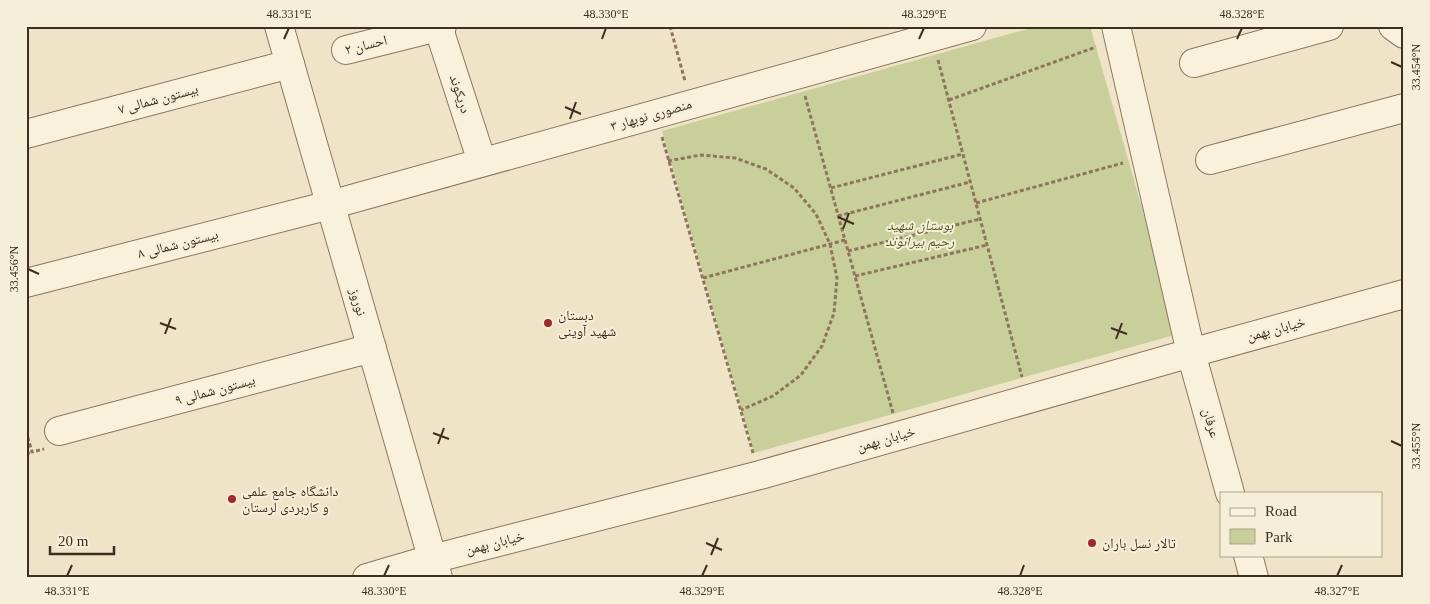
<svg xmlns="http://www.w3.org/2000/svg" width="1430" height="604" font-family="'Times New Roman','Noto Naskh Arabic',serif">
	<style>
		.green { fill: #c9cf9b }
		.lines { fill: none; stroke-linecap: round; stroke-linejoin: round }
		.minor-casing { stroke: #8d765c; stroke-width: 30 }
		.path { stroke: #8d765c; stroke-width: 3; stroke-dasharray: 4 2.5; stroke-linecap: butt }
		.minor { stroke: #faf1dc; stroke-width: 28 }
		.ticks { fill: none; stroke: #3d2e20; stroke-width: 2 }
		.poi-dot { fill: #9e2a2b; stroke: #f7eed8; stroke-width: 2 }
		.labels { text-anchor: middle; dominant-baseline: central; stroke-width: 4; stroke-linejoin: round; paint-order: stroke }
		.street-label { font-size: 14px; fill: #3d2e20; stroke: #f7eed8 }
		.park-label { font-size: 14px; font-style: italic; fill: #4d5a26; stroke: #f7eed8 }
		.poi-label { font-size: 14px; fill: #3d2e20; stroke: #f7eed8; text-anchor: start }
		.neatline { fill: none; stroke: #3d2e20; stroke-width: 2 }
		.ticks-label { font-size: 12px; text-anchor: middle; fill: #3d2e20 }
	</style>
	<rect width="100%" height="100%" fill="#f0e4c8"/>
	<polygon class="green" points="1038,26 1090,26 1178,334 754,453 662,131"/>
	<g class="lines">
		<g class="minor-casing">
			<g id="minor">
				<polyline points="279,26 438,578"/>
				<polyline points="438,26 482,162"/>
				<polyline points="1116,26 1191,353 1230,493"/>
				<polyline points="1393,26 1404,34"/>
				<polyline points="346,50 442,26"/>
				<polyline points="1194,63 1329,26"/>
				<polyline points="26,134 290,64"/>
				<polyline points="1210,160 1404,108"/>
				<polyline points="26,283 330,205 972,26"/>
				<polyline points="59,431 372,348"/>
				<polyline points="1248,555 1254,578"/>
				<polyline points="367,578 432,559 760,475 1191,353 1404,294"/>
			</g>
		</g>
		<g class="path">
			<polyline points="670,26 685,81"/>
			<polyline points="938,60 1022,377"/>
			<polyline points="805,96 893,413"/>
			<polyline points="949,100 1096,47"/>
			<polyline points="662,137 753,453"/>
			<polyline points="668,161 701,155 735,158 766,169 794,188 816,214 830,244 837,278 834,313 822,346 801,375 773,396 741,410"/>
			<polyline points="831,188 963,154"/>
			<polyline points="976,203 1123,163"/>
			<polyline points="838,216 970,182"/>
			<polyline points="848,251 980,219"/>
			<polyline points="855,276 987,245"/>
			<polyline points="703,278 845,240"/>
			<polyline points="26,431 32,452 44,449"/>
			<polyline points="26,454 32,452"/>
		</g>
		<use href="#minor" class="minor"/>
	</g>
	<path class="ticks" d="M284 39 289 28M602 39 606 28M919 39 924 28M1237 39 1242 28M1391 62 1402 67M565 107 581 114M570 119 576 102M838 217 854 224M843 229 849 213M28 269 39 274M160 323 176 329M1111 328 1127 334M165 334 171 318M1116 339 1122 323M433 433 449 439M1391 441 1402 446M438 444 444 428M706 543 722 550M711 555 718 538M67 576 72 565M384 576 389 565M702 576 707 565M1020 576 1024 565M1337 576 1342 565"/>
	<g class="poi-dot">
		<circle cx="548" cy="323" r="5"/>
		<circle cx="232" cy="499" r="5"/>
		<circle cx="1092" cy="543" r="5"/>
	</g>
	<g class="labels">
		<g class="street-label">
			<text transform="translate(366 45) rotate(-14)">احسان ۲</text>
			<text transform="translate(460 94) rotate(72)">دریکوند</text>
			<text transform="translate(158 99) rotate(-15)">بیستون شمالی ۷</text>
			<text transform="translate(651 115) rotate(-16)">منصوری نوبهار ۳</text>
			<text transform="translate(178 244) rotate(-14)">بیستون شمالی ۸</text>
			<text transform="translate(358 302) rotate(74)">نوروز</text>
			<text transform="translate(1276 329) rotate(-15)">خیابان بهمن</text>
			<text transform="translate(215 390) rotate(-15)">بیستون شمالی ۹</text>
			<text transform="translate(1211 423) rotate(74)">عرفان</text>
			<text transform="translate(886 439) rotate(-16)">خیابان بهمن</text>
			<text transform="translate(495 543) rotate(-14)">خیابان بهمن</text>
		</g>
		<g class="park-label">
			<text x="920" y="225">بوستان شهید<tspan x="920" dy="16">رحیم بیرانوند</tspan></text>
		</g>
		<g class="poi-label">
			<text x="558" y="315">دبستان<tspan x="558" dy="16">شهید آوینی</tspan></text>
			<text x="242" y="491">دانشگاه جامع علمی<tspan x="242" dy="16">و کاربردی لرستان</tspan></text>
			<text x="1102" y="543">تالار نسل باران</text>
		</g>
	</g>
	<rect width="1430" height="604" fill="none" stroke="#f7eed8" stroke-width="55"/>
	<rect x="1220" y="492" width="162" height="65" fill="#f7eed8" stroke="#ada18e"/>
	<rect x="1230" y="508" width="25" height="8" fill="#faf1dc" stroke="#ada18e"/>
	<text x="1265" y="516" font-size="15" fill="#3d2e20">Road</text>
	<rect x="1230" y="529" width="25" height="15" fill="#c9cf9b" stroke="#ada18e"/>
	<text x="1265" y="542" font-size="15" fill="#3d2e20">Park</text>
	<path d="M50 546v8h64v-8" fill="none" stroke="#3d2e20" stroke-width="2.5"/>
	<text x="58" y="546" font-size="15" fill="#3d2e20" stroke="#f7eed8" stroke-width="4" paint-order="stroke">20 m</text>
	<rect x="28" y="28" width="1374" height="548" class="neatline"/>
	<g class="ticks-label">
		<text x="289" y="18">48.331°E</text>
		<text x="606" y="18">48.330°E</text>
		<text x="924" y="18">48.329°E</text>
		<text x="1242" y="18">48.328°E</text>
		<text transform="translate(1416 67) rotate(-90)" y="4">33.454°N</text>
		<text transform="translate(14 269) rotate(-90)" y="4">33.456°N</text>
		<text transform="translate(1416 446) rotate(-90)" y="4">33.455°N</text>
		<text x="67" y="595">48.331°E</text>
		<text x="384" y="595">48.330°E</text>
		<text x="702" y="595">48.329°E</text>
		<text x="1020" y="595">48.328°E</text>
		<text x="1337" y="595">48.327°E</text>
	</g>
</svg>
